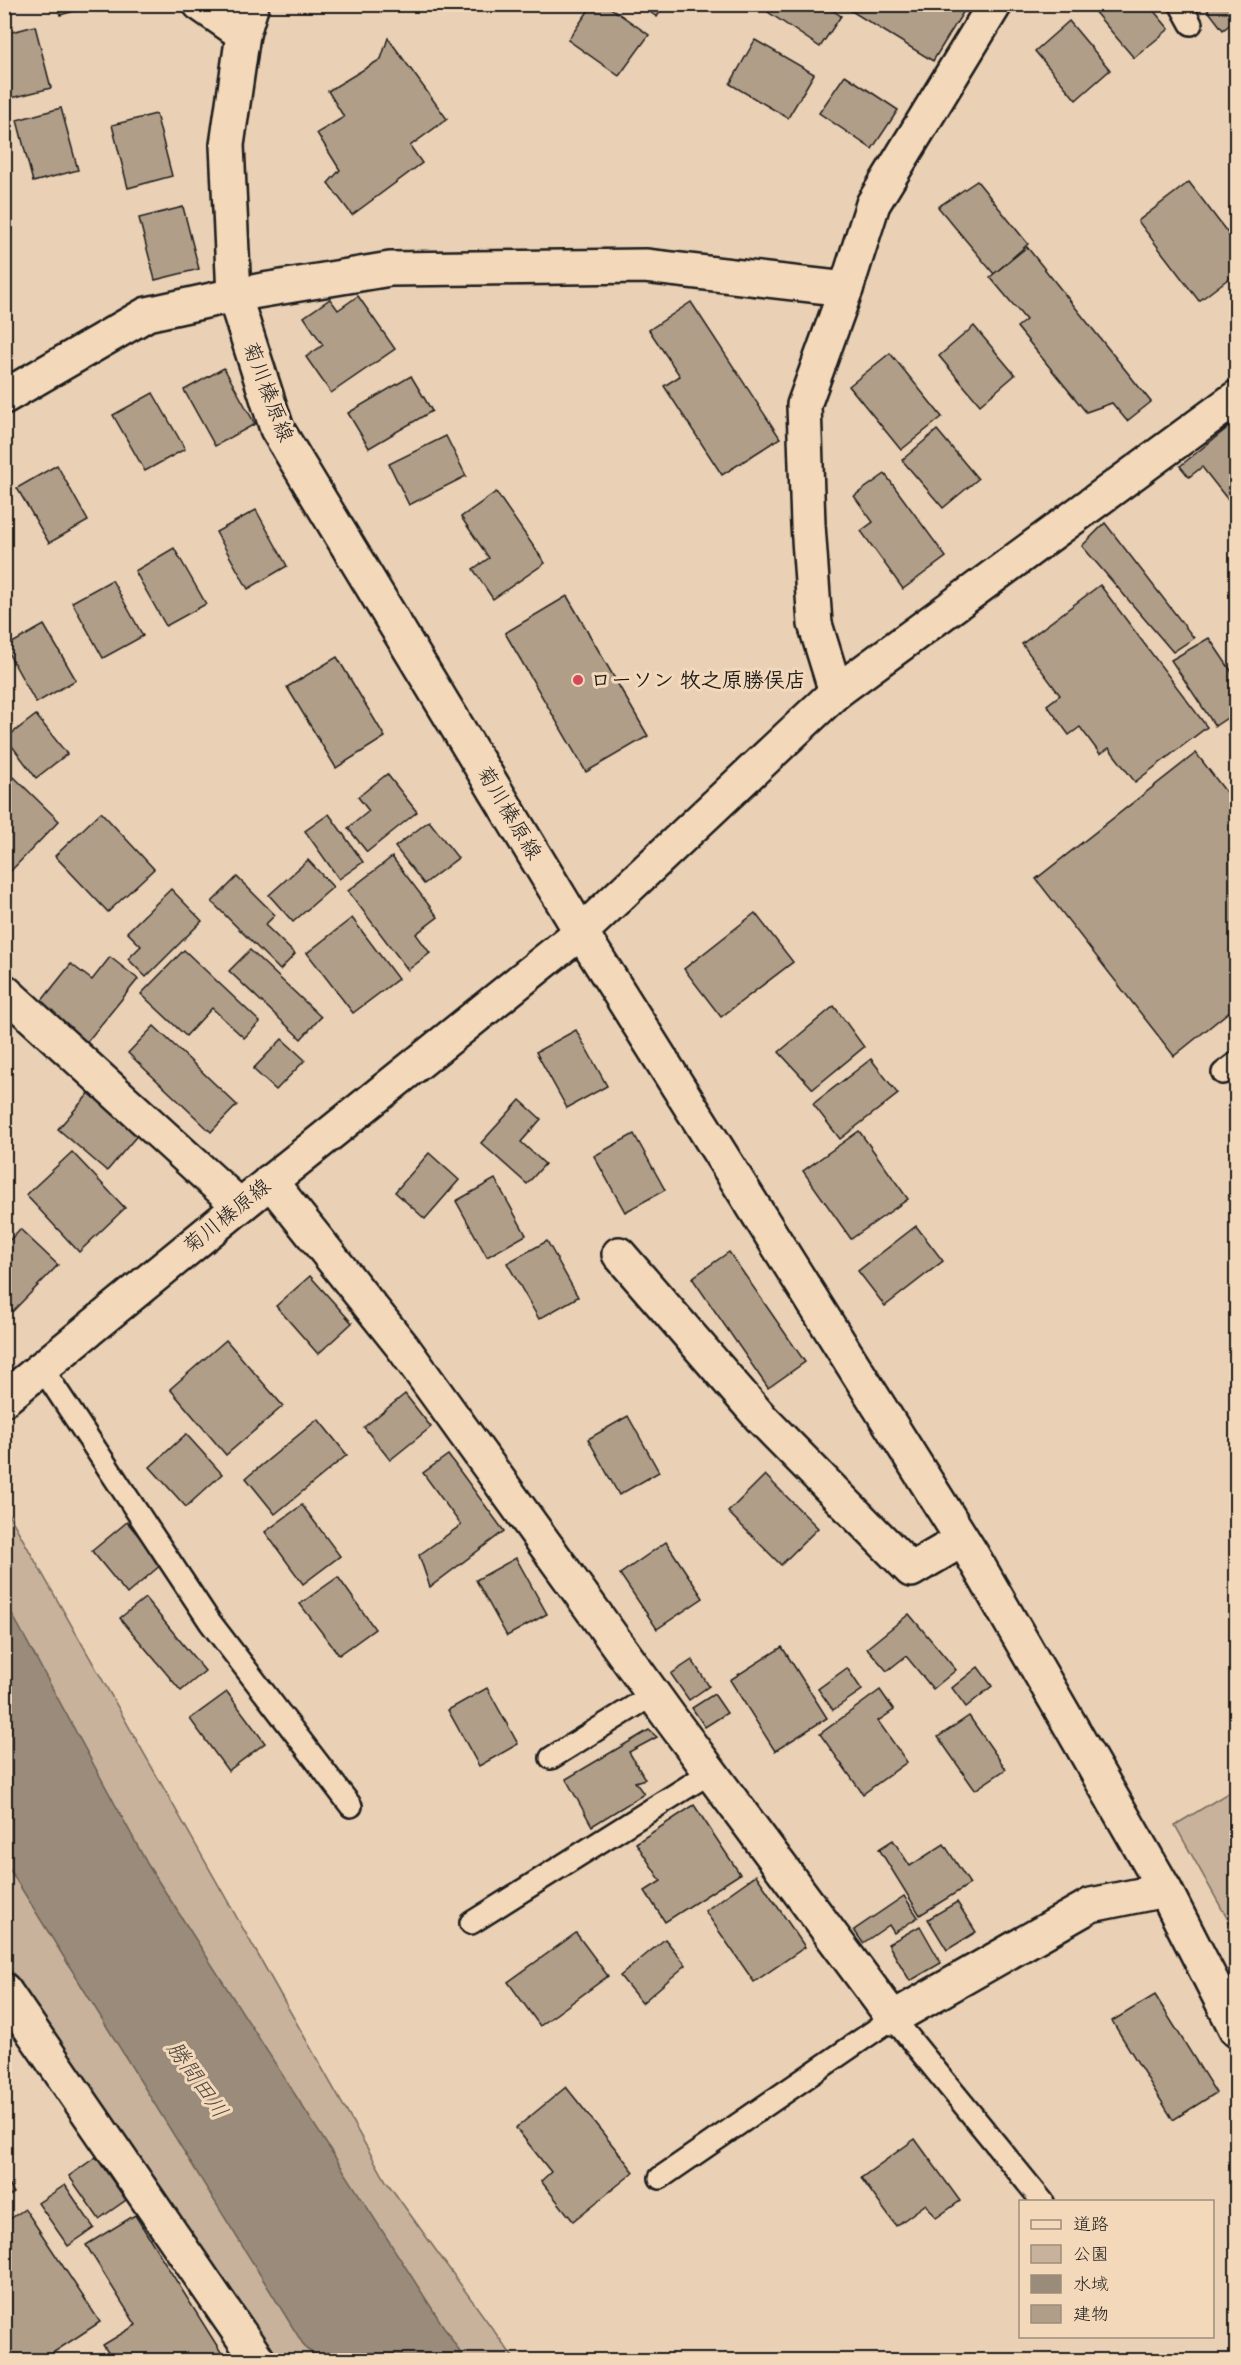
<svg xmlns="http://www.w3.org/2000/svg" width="1241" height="2365" font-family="'Balsamiq Sans','Klee One',sans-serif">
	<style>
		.green { fill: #c8b29b; stroke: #72675c; stroke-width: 1.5 }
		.water { fill: #9b8b7a; stroke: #685f54; stroke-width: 1.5 }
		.building { fill: #b19e89; stroke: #1c1c1c; stroke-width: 1.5 }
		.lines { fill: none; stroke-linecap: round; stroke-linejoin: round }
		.service-casing { stroke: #1c1c1c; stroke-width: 26 }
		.minor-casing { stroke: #1c1c1c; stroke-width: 38 }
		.tertiary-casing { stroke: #1c1c1c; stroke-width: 38 }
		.secondary-casing { stroke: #1c1c1c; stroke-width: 38 }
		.service { stroke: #f3d8ba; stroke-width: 21 }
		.minor { stroke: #f3d8ba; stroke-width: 33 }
		.tertiary { stroke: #f3d8ba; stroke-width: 33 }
		.secondary { stroke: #f3d8ba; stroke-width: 33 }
		.poi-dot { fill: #d1495b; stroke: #f3d8ba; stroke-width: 2 }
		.labels { text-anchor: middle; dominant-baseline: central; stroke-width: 6; stroke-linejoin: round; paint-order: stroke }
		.street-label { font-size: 21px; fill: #1c1c1c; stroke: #f3d8ba }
		.poi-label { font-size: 21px; font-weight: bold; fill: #1c1c1c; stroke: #f3d8ba; text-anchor: start }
		.water-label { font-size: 22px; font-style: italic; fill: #4f4842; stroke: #f3d8ba }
	</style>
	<rect width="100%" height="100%" fill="#ead0b4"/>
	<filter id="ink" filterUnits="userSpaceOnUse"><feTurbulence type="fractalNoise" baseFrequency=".0167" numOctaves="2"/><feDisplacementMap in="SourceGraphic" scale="12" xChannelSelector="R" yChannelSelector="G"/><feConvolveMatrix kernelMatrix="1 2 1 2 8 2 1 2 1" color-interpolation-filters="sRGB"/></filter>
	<g filter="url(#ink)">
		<g class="green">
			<polygon points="4,1506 386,2181 515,2360 265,2360 5,1961"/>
			<polygon points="1236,1788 1236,1934 1175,1825"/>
		</g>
		<polygon class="water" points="4,1599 148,1865 465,2360 323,2360 306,2349 5,1862"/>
		<g class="building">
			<polygon points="4,4 19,4 20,7 4,11"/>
			<polygon points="57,4 99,4 60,15"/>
			<polygon points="593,4 605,4 649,35 619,76 568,40"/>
			<polygon points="638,4 665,4 657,17"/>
			<polygon points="772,4 823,4 841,16 820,47 768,12"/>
			<polygon points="850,4 964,4 967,6 933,61 848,9"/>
			<polygon points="1099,4 1148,4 1169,29 1134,58 1093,10"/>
			<polygon points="1203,4 1236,4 1236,20 1223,30"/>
			<polygon points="1069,21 1110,70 1076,100 1035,51"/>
			<polygon points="35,26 51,88 7,99 4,90 4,34"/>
			<polygon points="388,38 447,119 410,146 422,163 352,215 328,183 340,170 317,133 344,117 328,91 381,59"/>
			<polygon points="755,40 814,74 788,118 730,84"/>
			<polygon points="845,75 898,110 872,149 819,113"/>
			<polygon points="61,108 78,170 33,182 17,120"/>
			<polygon points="156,114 172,176 128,188 112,125"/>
			<polygon points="977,181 1028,244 994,274 938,207"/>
			<polygon points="1189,182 1236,244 1236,273 1199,301 1138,221"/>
			<polygon points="183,207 199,269 155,280 139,218"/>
			<polygon points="1027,247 1151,402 1127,421 1112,403 1086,412 1017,327 1026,320 990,277"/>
			<polygon points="358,296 395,349 331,393 306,357 323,345 304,317 330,299 338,310"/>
			<polygon points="691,302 780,438 722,475 664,386 680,376 649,330"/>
			<polygon points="974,326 1015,375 980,405 939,356"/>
			<polygon points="890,353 942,417 901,450 849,386"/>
			<polygon points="224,368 255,424 215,446 184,390"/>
			<polygon points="411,376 432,411 369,448 348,413"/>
			<polygon points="153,393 185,449 145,471 113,415"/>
			<polygon points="1236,421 1236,510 1202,467 1189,477 1180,466"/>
			<polygon points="937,430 978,479 943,508 902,460"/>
			<polygon points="446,436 466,476 409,505 389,464"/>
			<polygon points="57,465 88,521 49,543 17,488"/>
			<polygon points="885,474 946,557 903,589 861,531 873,522 854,496"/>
			<polygon points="496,492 545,563 493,599 473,569 489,558 461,517"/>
			<polygon points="256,510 287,566 248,589 216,532"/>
			<polygon points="1105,523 1194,638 1173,652 1082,546"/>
			<polygon points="174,548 206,604 166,626 135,571"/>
			<polygon points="112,580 143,636 103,658 72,602"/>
			<polygon points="1100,585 1207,727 1135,782 1109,748 1100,754 1080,727 1069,735 1047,705 1060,695 1022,644"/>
			<polygon points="567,596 648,736 586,772 505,633"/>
			<polygon points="44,625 76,680 36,703 5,647"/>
			<polygon points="1209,638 1236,678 1236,712 1215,726 1171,660"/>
			<polygon points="337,657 385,737 336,768 287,687"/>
			<polygon points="36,715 67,754 36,778 6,738"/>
			<polygon points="1236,730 1236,745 1229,736"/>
			<polygon points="1196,753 1236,805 1236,1006 1174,1056 1036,879"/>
			<polygon points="387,774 417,812 367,852 348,828 369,811 358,797"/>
			<polygon points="14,777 59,821 5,877 4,787"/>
			<polygon points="101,812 154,869 108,912 55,856"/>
			<polygon points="329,814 363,862 339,879 305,831"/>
			<polygon points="429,821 458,858 424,884 395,847"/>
			<polygon points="392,857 438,917 416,934 430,953 408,970 348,891"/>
			<polygon points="308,860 333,887 293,922 269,895"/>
			<polygon points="237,877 275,915 265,925 295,954 280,970 212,902"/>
			<polygon points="171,889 202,921 146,977 128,959 141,946 127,932"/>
			<polygon points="755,913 793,962 721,1017 684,969"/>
			<polygon points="352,918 398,979 353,1013 307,953"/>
			<polygon points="184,950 260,1022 244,1038 212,1008 186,1036 141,994"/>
			<polygon points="250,950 321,1017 301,1039 229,971"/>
			<polygon points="110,957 138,979 87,1042 40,1003 71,964 92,980"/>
			<polygon points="834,1006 864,1047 813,1089 779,1052"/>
			<polygon points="154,1026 237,1105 211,1132 128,1053"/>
			<polygon points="576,1030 607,1086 567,1108 536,1052"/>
			<polygon points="282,1039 305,1060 276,1090 253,1069"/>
			<polygon points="871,1059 898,1094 840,1139 813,1104"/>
			<polygon points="92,1090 140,1132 107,1171 58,1129"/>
			<polygon points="520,1100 541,1119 521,1142 545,1164 527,1184 481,1143"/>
			<polygon points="859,1131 908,1199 851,1239 803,1171"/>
			<polygon points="634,1134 665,1190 625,1212 594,1156"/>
			<polygon points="72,1152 125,1208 79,1252 26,1195"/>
			<polygon points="429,1153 459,1180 425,1219 395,1192"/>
			<polygon points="495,1179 526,1235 487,1257 456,1201"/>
			<polygon points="916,1226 943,1261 885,1306 858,1271"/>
			<polygon points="20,1229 58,1265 13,1311 4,1303 4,1246"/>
			<polygon points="547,1241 578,1297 539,1319 507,1263"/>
			<polygon points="729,1252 805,1362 768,1388 692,1278"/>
			<polygon points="310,1276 352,1323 318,1354 276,1306"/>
			<polygon points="226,1340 283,1406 226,1455 170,1389"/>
			<polygon points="405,1394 431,1427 390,1460 364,1427"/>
			<polygon points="628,1416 659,1472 619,1495 588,1439"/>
			<polygon points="318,1419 347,1455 275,1514 246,1478"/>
			<polygon points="186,1434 222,1474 186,1507 150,1467"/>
			<polygon points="448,1455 504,1531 430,1587 419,1555 461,1525 423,1473"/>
			<polygon points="765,1475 818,1528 781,1565 728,1512"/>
			<polygon points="302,1505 340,1556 303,1584 265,1532"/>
			<polygon points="127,1522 162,1564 127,1594 92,1551"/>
			<polygon points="666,1542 703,1598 657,1629 620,1574"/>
			<polygon points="516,1558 547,1614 507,1636 476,1580"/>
			<polygon points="338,1577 375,1629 339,1655 300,1604"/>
			<polygon points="145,1598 205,1671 181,1691 120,1618"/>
			<polygon points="909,1614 956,1670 933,1689 906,1656 887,1671 867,1648"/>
			<polygon points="782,1647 827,1718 775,1751 730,1680"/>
			<polygon points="692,1660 709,1686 689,1700 671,1674"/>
			<polygon points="978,1667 992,1686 966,1707 952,1688"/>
			<polygon points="847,1668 862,1690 833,1710 818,1689"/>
			<polygon points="487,1688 518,1744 479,1766 448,1710"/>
			<polygon points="880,1690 894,1710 878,1721 907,1762 863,1794 820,1734"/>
			<polygon points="227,1692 265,1743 228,1771 190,1719"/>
			<polygon points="714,1694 727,1713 705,1727 692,1708"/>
			<polygon points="969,1716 1006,1769 975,1790 938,1737"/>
			<polygon points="649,1730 657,1737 629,1752 645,1779 635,1782 644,1794 592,1826 566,1779"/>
			<polygon points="694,1805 740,1874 665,1922 645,1891 661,1881 636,1843"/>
			<polygon points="893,1840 910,1866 944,1844 970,1884 920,1915 879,1849"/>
			<polygon points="756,1875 805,1947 754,1982 705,1911"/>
			<polygon points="904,1896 918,1917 894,1933 889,1925 863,1943 854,1930"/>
			<polygon points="957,1902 976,1932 947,1950 928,1919"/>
			<polygon points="920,1926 941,1963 910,1981 888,1944"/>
			<polygon points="576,1933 608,1976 540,2026 508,1982"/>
			<polygon points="665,1939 686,1965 642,2003 620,1976"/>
			<polygon points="1155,1995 1216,2093 1173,2120 1112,2021"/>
			<polygon points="566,2087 634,2172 573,2221 541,2181 551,2172 516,2128"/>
			<polygon points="915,2139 960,2201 936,2218 926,2204 896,2226 861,2178"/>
			<polygon points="96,2157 126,2200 99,2219 69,2176"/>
			<polygon points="4,2176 14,2193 4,2199"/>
			<polygon points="65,2185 94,2228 68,2246 38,2203"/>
			<polygon points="25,2209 100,2322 42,2360 4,2360 4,2223"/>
			<polygon points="135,2215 226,2360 113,2360 103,2345 136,2325 86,2245"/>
		</g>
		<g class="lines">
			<g class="service-casing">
				<g id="service">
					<polyline points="1180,4 1191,24"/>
					<polyline points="1223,1073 1236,1063"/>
					<polyline points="42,1368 210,1622 351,1806"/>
					<polyline points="551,1758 654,1694"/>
					<polyline points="471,1923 711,1772"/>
					<polyline points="660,2178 893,2018 1043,2202"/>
				</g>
			</g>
			<g class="minor-casing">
				<g id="minor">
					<polyline points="200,4 243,34"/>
					<polyline points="4,397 147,314 234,295 390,269 645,266 846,289"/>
					<polyline points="836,692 815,624 808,525 804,405 846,289 873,204 995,4"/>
					<polyline points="4,991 240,1206"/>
					<polyline points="270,1181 402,1346 671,1719 893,2018 1091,1905 1165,1890"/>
					<polyline points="619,1254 761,1418 911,1570 962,1540"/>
					<polyline points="4,1990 258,2360"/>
				</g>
			</g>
			<g class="tertiary-casing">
				<polyline id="tertiary" points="1236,398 836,692 581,932 971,1553 1165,1890 1236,2029"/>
			</g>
			<g class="secondary-casing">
				<polyline id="secondary" points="4,1399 240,1206 581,932 277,429 234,295 227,145 243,34 252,4"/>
			</g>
			<use href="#service" class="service"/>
			<use href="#minor" class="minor"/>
			<use href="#tertiary" class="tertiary"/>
			<use href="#secondary" class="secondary"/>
		</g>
	</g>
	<circle class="poi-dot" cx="578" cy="680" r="6"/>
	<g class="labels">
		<g class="street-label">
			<text transform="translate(268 392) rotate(69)">菊川榛原線</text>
			<text transform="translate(509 813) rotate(59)">菊川榛原線</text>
			<text transform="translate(227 1216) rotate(-39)">菊川榛原線</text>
		</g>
		<g class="poi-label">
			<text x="590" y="680">ローソン 牧之原勝俣店</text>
		</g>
		<g class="water-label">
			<text transform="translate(197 2080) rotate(55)">勝間田川</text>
		</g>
	</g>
	<rect width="1241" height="2365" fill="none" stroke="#f3d8ba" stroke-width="24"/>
	<rect x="12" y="12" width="1217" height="2341" fill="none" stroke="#1c1c1c" stroke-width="2" filter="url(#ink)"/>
	<rect x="1019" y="2200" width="195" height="138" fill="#f3d8ba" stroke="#9d8d7b" stroke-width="1.5"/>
	<rect x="1031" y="2220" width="30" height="9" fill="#f3d8ba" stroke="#9d8d7b" stroke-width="1.5"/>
	<text x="1073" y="2230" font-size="18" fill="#1c1c1c">道路</text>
	<rect x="1031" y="2245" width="30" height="18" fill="#c8b29b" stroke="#9d8d7b" stroke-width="1.5"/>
	<text x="1073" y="2260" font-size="18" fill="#1c1c1c">公園</text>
	<rect x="1031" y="2275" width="30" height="18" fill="#9b8b7a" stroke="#9d8d7b" stroke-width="1.5"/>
	<text x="1073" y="2290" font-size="18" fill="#1c1c1c">水域</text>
	<rect x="1031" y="2305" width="30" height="18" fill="#b19e89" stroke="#9d8d7b" stroke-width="1.5"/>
	<text x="1073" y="2320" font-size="18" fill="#1c1c1c">建物</text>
</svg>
